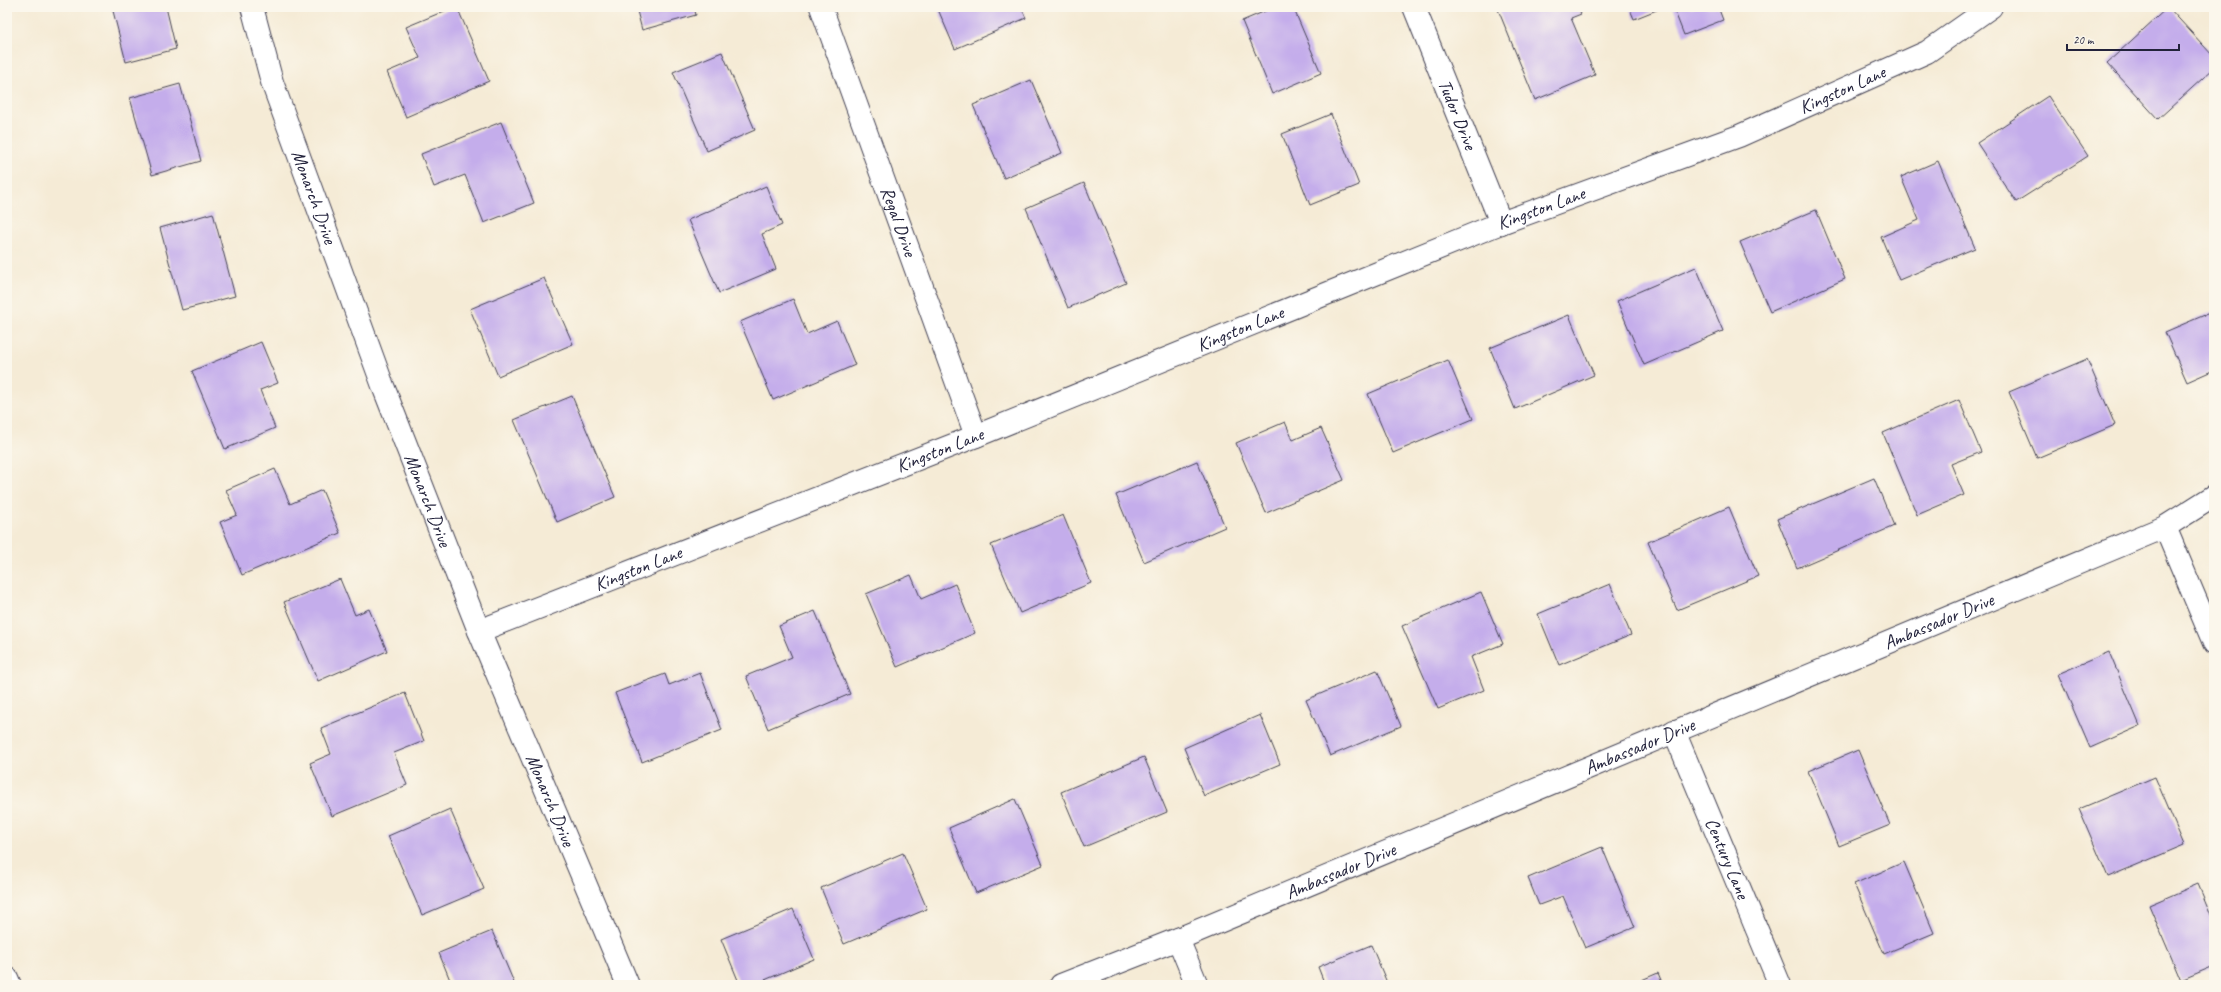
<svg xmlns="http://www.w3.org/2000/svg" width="2221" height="992" font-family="Caveat,sans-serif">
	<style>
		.building { fill: #c4adeb }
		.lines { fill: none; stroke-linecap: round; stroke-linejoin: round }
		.minor-casing { stroke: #424052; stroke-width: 24 }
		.minor { stroke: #fff; stroke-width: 22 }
		.labels { text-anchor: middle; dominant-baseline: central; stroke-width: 4; stroke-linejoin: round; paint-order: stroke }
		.street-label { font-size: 19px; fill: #22223b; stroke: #fbf7ec }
	</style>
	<rect width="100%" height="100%" fill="#fbf7ec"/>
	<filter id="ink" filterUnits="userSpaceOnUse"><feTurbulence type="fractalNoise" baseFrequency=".025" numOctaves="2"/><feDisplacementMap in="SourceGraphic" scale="8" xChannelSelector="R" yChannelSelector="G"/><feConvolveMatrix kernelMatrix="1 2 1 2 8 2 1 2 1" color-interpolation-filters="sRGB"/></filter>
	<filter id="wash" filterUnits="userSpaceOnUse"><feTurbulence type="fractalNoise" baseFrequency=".012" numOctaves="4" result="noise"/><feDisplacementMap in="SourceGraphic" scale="16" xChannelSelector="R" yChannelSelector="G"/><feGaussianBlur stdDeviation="0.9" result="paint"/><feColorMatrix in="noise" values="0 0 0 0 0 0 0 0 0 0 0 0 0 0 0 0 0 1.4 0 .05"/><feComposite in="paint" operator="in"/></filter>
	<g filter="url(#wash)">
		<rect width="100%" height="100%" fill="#f5ebd6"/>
		<g id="blocks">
			<g class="building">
				<polygon points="112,7 166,7 176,49 126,62"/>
				<polygon points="454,7 457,7 489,81 406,117 387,72 420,58 406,27"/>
				<polygon points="636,7 694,7 696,15 642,30"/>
				<polygon points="937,7 1021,7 1026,18 955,49"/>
				<polygon points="1275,7 1293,7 1321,73 1272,94 1242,21"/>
				<polygon points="1497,7 1578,7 1581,14 1571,18 1595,75 1535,100"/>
				<polygon points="1629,7 1664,7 1634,19"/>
				<polygon points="1673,7 1718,7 1723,20 1684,35"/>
				<polygon points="2168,7 2214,57 2214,68 2158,119 2107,63"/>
				<polygon points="722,52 755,130 707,151 673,72"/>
				<polygon points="1031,80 1062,153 1004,178 973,105"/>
				<polygon points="180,84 201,161 152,175 130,98"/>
				<polygon points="2048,96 2088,156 2016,202 1977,143"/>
				<polygon points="1331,114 1359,185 1310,205 1282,134"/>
				<polygon points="501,122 534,203 484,223 465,175 434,187 421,154"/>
				<polygon points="1938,161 1975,248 1899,280 1881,237 1919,220 1901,177"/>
				<polygon points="1084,183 1126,283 1068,308 1026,208"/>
				<polygon points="766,186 782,225 762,234 776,269 719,293 688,220"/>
				<polygon points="1816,210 1845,279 1770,312 1740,242"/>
				<polygon points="213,213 235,296 182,310 160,228"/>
				<polygon points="1696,267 1723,331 1644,365 1617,301"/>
				<polygon points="544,278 573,344 498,376 470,309"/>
				<polygon points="793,299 807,334 837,321 855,365 773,400 740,322"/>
				<polygon points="2214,311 2214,370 2187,382 2165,332"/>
				<polygon points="1569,315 1594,375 1515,409 1490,348"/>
				<polygon points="261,342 278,383 260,390 275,428 225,449 192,371"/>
				<polygon points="2087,359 2115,425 2037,458 2009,392"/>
				<polygon points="1448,360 1473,419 1393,453 1368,394"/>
				<polygon points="572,396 615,497 557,522 514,420"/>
				<polygon points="1959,400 1981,452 1951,464 1964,495 1917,515 1883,433"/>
				<polygon points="1285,422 1293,440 1321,428 1344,480 1266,513 1236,443"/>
				<polygon points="1197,461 1225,527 1144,562 1116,495"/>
				<polygon points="275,469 290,504 322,490 340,533 242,575 220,522 237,515 226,490"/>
				<polygon points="1874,478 1894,526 1797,568 1777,519"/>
				<polygon points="1729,507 1758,576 1677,610 1648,542"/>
				<polygon points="1063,515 1091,583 1020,613 991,545"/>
				<polygon points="911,575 921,599 955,584 975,633 897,667 866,594"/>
				<polygon points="340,579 355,615 369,609 387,651 318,681 284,602"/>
				<polygon points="1610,584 1631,635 1559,665 1538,614"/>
				<polygon points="1481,592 1503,644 1471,657 1484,690 1438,709 1402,626"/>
				<polygon points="815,611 850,694 768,729 746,676 792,657 779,626"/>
				<polygon points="2109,652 2140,726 2090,748 2058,674"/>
				<polygon points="1377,670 1401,726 1330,756 1306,700"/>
				<polygon points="700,673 722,730 642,762 615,693 665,674 669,685"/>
				<polygon points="405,693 424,741 394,753 407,785 332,816 310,763 331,754 321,728"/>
				<polygon points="1260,715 1280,764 1204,796 1184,748"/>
				<polygon points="1858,750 1890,825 1839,846 1808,771"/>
				<polygon points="1144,757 1167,812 1084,847 1061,792"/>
				<polygon points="2155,777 2184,845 2108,877 2079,809"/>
				<polygon points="1015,799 1043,865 976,893 949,828"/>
				<polygon points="450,809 484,889 422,915 388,836"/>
				<polygon points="1602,847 1635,927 1585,948 1563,896 1539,905 1528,878"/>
				<polygon points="903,853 927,909 844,944 821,888"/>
				<polygon points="1904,862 1934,933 1884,954 1854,884"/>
				<polygon points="2198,884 2214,922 2214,966 2181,980 2149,905"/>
				<polygon points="793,909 814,959 753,985 740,985 721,939"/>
				<polygon points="492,931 515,985 452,985 439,953"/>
				<polygon points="1371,945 1388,985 1325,985 1318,967"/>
				<polygon points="1658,973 1663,985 1630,985"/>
			</g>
		</g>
	</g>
	<g filter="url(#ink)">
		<use href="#blocks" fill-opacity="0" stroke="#424052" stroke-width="1"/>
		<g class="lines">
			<g class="minor-casing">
				<g id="minor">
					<path id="s1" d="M252 7 272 82 383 386 479 631 628 985"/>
					<path id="s2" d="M821 7 976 436"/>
					<path id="s3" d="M1414 7 1501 223"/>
					<polyline points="2165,527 2214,643"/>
					<path id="s4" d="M479 631 976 436 1501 223 1739 136 1927 52 1991 7"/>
					<path id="s5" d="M1674 731 1780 985"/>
					<polyline points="1178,939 1197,985"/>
					<polyline points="7,978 10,985"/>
					<path id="s6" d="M1061 985 1178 939 2165 527 2214 496"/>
				</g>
			</g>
			<use href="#minor" class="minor"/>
		</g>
	</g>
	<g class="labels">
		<g class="street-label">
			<text stroke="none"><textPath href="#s4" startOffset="1467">Kingston Lane</textPath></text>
			<text stroke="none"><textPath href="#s3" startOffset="116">Tudor Drive</textPath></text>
			<text stroke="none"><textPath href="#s1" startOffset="200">Monarch Drive</textPath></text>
			<text stroke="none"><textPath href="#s4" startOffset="1143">Kingston Lane</textPath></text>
			<text stroke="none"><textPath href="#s2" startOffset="228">Regal Drive</textPath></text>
			<text stroke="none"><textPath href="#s4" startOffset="819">Kingston Lane</textPath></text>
			<text stroke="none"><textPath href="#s4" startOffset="495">Kingston Lane</textPath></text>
			<text stroke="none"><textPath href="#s1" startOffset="524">Monarch Drive</textPath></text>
			<text stroke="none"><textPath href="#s4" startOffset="171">Kingston Lane</textPath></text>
			<text stroke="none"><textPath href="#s6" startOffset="950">Ambassador Drive</textPath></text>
			<text stroke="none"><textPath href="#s6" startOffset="626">Ambassador Drive</textPath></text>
			<text stroke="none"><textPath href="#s1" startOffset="848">Monarch Drive</textPath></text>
			<text stroke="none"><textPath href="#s5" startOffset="138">Century Lane</textPath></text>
			<text stroke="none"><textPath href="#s6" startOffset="302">Ambassador Drive</textPath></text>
		</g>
	</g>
	<rect width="2221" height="992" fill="none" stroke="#fbf7ec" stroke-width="24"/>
	<path d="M2067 44v6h112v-6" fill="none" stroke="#22223b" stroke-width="2"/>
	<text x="2073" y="44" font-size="12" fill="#22223b" stroke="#fbf7ec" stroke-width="3" paint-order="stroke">20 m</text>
</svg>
